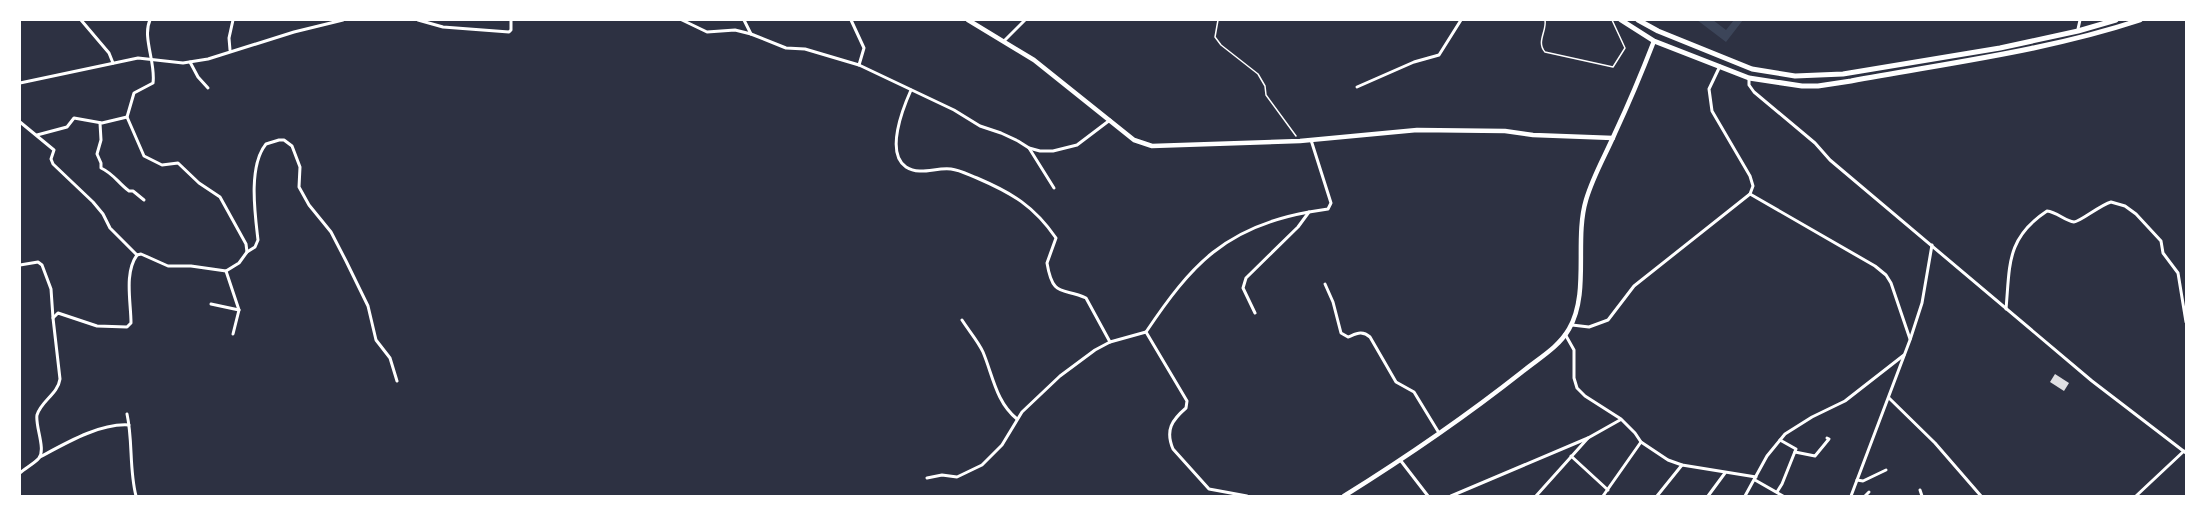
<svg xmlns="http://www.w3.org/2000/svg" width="2206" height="516" font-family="'Work Sans',sans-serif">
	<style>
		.green { fill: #3c4559 }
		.building { fill: #e0e0e3 }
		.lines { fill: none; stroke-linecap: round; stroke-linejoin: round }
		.path { stroke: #fff; stroke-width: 1.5 }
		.service { stroke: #fff; stroke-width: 1.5 }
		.minor { stroke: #fff; stroke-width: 3 }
		.secondary { stroke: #fff; stroke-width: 4.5 }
		.trunk { stroke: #fff; stroke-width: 5 }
	</style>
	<rect width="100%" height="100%" fill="#2d3142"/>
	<polygon class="green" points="1697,20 1713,20 1726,30 1734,20 1743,20 1726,42"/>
	<polygon class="building" points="2055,374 2069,383 2064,391 2050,382"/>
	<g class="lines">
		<polyline class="path" points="1218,20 1215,37 1221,45 1258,74 1265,86 1266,95 1296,136"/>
		<path class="service" d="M1545 20C1547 31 1536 42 1545 52L1613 67 1625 48 1612 20"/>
		<g class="minor">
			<polyline points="81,20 109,53 113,63"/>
			<polyline points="418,20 443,27 509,32 511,30 511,20"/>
			<polyline points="682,20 707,32 735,30 751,34 786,48 805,49 859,65 954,110 980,126 1001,133 1018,141 1029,148 1040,151 1053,151 1077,145 1110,120"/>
			<polyline points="744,20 751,34"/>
			<polyline points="851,20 864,48 859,65"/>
			<polyline points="2078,29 2080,20"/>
			<polyline points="1004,41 1025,20"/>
			<polyline points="230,50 229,38 233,20"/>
			<polyline points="190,62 198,77 208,88"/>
			<polyline points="1749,78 1749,85 1754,92 1815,143 1830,160 2092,381 2186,453"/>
			<polyline points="20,83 138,58 183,63 208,59 294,32 343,20"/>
			<polyline points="1357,87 1414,62 1439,55 1461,20"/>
			<path d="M911 90C903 108 885 153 906 167 920 176 936 167 951 169 960 170 969 175 977 178 1012 193 1034 206 1056 238L1047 263C1053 299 1063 287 1086 298L1110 342"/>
			<path d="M20 122 54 150 51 159 53 164 93 202 103 214 110 228 137 255 141 254 168 266H191L226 271 239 263 247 252 246 244 220 197 199 183 178 163 162 165 144 156 127 117 134 93 153 83C156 63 142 37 150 20"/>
			<path d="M100 123 101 140 97 154 101 163V168C114 174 118 183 129 191H133L144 200"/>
			<polyline points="37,135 67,127 74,118 102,123 127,117"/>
			<polyline points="1029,148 1054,188"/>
			<polyline points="1750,194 1875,266 1886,275 1891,283 1910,339"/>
			<path d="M247 252 255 247 258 240C255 214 248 166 266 144L279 140H284L292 146 300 167 299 187 309 205 331 232 346 261 368 306 376 340 390 358 397 381"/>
			<polyline points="20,265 38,262 42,265 51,289 53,318"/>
			<polyline points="226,271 239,310 233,334"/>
			<path d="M1325 284 1333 302 1341 333 1348 337C1356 334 1362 330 1370 337L1396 382 1414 392 1439 433"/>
			<polyline points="211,304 239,310"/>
			<path d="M2006 309C2010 265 2006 238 2047 211 2057 212 2065 221 2074 222 2080 222 2100 205 2111 202L2125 206 2136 214 2161 241 2163 253 2178 273 2186 322"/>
			<polyline points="1255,313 1243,288 1246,278 1298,227 1309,212 1328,209 1331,203 1311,140"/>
			<path d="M962 320C969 331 978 341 983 352 993 376 996 402 1017 419"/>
			<polyline points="1572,325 1589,327 1608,320 1634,286 1750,194 1753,186 1750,176 1712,111 1709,89 1720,66"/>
			<polyline points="1565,334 1574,350 1574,378 1577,388 1585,396 1621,419 1635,433 1641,442 1668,460 1682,465 1756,477"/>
			<polyline points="1889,398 1935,443 1981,496"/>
			<path d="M127 414C133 441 129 469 136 496"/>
			<polyline points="1795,452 1815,456 1829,439 1827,438"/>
			<polyline points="1571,456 1608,490"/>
			<path d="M40 457C66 443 100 423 129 425"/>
			<polyline points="1401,461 1428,496"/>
			<path d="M20 473C25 468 34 464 39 458 46 449 35 426 37 415 41 401 58 394 60 379L53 318 58 313 97 326 127 327 131 323C131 302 124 273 137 255"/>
			<polyline points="927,478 942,475 957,477 982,465 1002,445 1022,412 1060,376 1095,350 1110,342 1146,332"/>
			<polyline points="1755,480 1783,496"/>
			<polyline points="1857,480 1863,481 1886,470"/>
			<polyline points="1920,490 1922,496"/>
			<polyline points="1777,492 1782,484 1796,449 1780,440"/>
			<path d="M1247 496 1209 489 1173 449C1165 430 1172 420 1186 408L1187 401 1146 332C1191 265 1225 227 1309 212"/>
			<polyline points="1451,496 1588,438"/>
			<polyline points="1536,496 1588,438 1620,420"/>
			<polyline points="1603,496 1641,442"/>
			<polyline points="1657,496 1682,465"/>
			<polyline points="1708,496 1725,473"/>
			<polyline points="1745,496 1767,456 1785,434 1812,417 1845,401 1904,355"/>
			<polyline points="1851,496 1910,340 1922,303 1932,245"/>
			<polyline points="1865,496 1869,492"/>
			<polyline points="2136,496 2184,451"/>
		</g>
		<g class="secondary">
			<polyline points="968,20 1034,60 1134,140 1152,146 1300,141 1417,130 1505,131 1533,135 1613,138"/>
			<path d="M1344 496C1405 458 1465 417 1522 372 1539 358 1558 348 1569 329 1590 293 1574 240 1586 200 1593 176 1605 156 1615 133 1629 103 1642 72 1654 41"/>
		</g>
		<g class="trunk">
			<path d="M1621 20 1654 41 1749 78 1802 86H1818L1851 81C1948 63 2046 51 2140 20"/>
			<polyline points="1638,20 1658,31 1752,69 1795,76 1843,74 2000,48 2078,31 2116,20"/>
		</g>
	</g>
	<rect width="2206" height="516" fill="none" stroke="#ffffff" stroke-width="42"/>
</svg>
